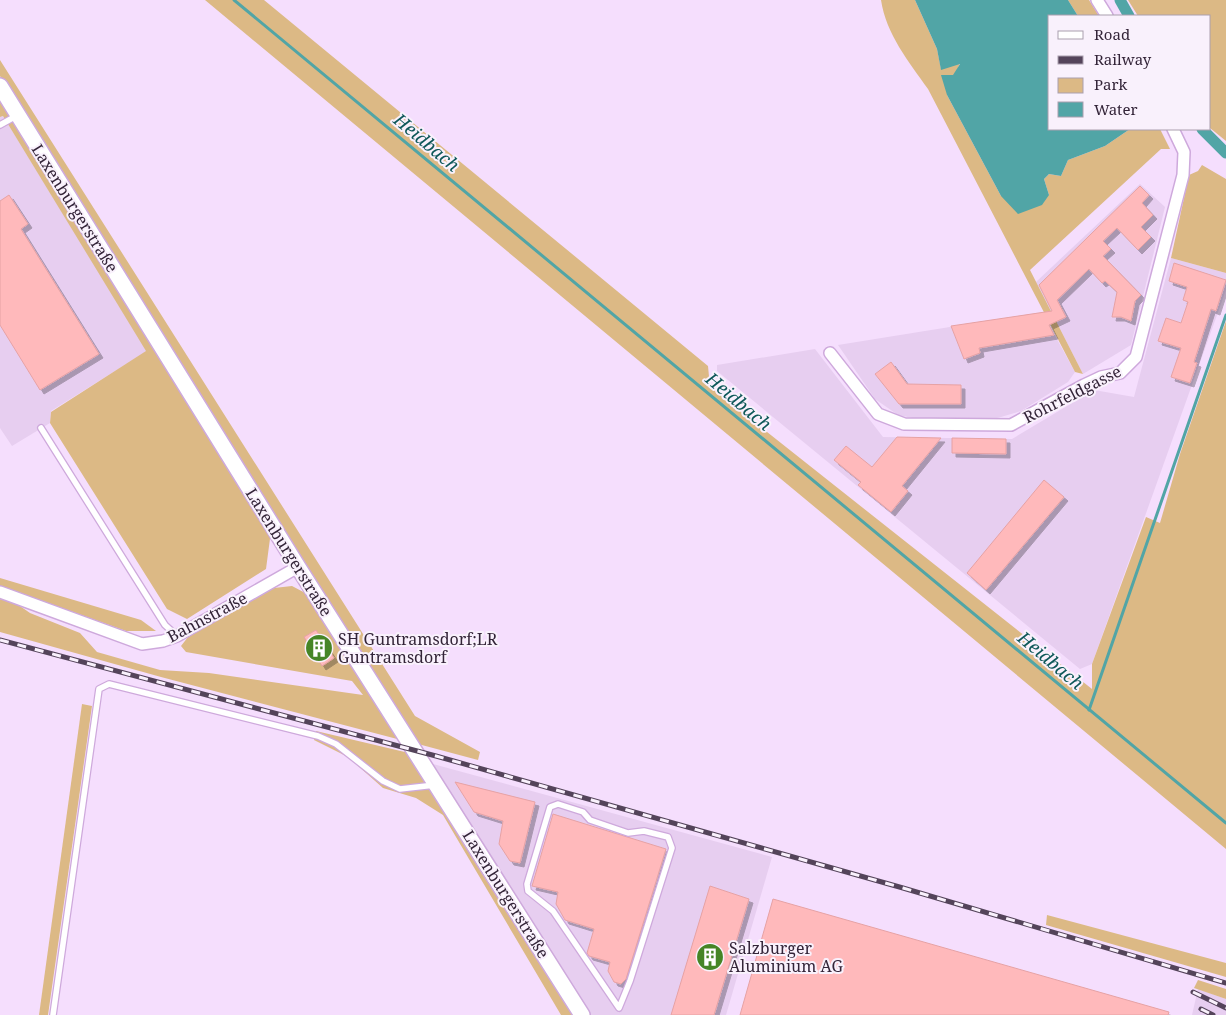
<svg xmlns="http://www.w3.org/2000/svg" width="1226" height="1015" font-family="'Noto Serif',serif">
	<style>
		.built { fill: #e7cef0 }
		.green { fill: #dcb985 }
		.water { fill: #51a5a6 }
		.lines { fill: none; stroke-linecap: round; stroke-linejoin: round }
		.stream { stroke: #51a5a6; stroke-width: 3 }
		.canal { stroke: #51a5a6; stroke-width: 11 }
		.building { fill: #ffb9bb; stroke: #e6a2a4; filter: url(#shadow) }
		.lane-casing { stroke: #cea9dc; stroke-width: 8 }
		.street-casing { stroke: #cea9dc; stroke-width: 14 }
		.secondary-casing { stroke: #cea9dc; stroke-width: 18 }
		.lane { stroke: #fff; stroke-width: 5.5 }
		.street { stroke: #fff; stroke-width: 11 }
		.secondary { stroke: #fff; stroke-width: 15 }
		.rail-casing { stroke: #54445a; stroke-width: 5 }
		.rail { stroke: #f9f1fc; stroke-width: 3; stroke-dasharray: 9; stroke-linecap: butt }
		.labels { text-anchor: middle; dominant-baseline: central; stroke-width: 4; stroke-linejoin: round; paint-order: stroke }
		.street-label { font-size: 16px; fill: #332438; stroke: #f9f1fc }
		.poi-label { font-size: 16px; fill: #332438; stroke: #f9f1fc; text-anchor: start }
		.water-label { font-size: 18px; font-style: italic; fill: #0e5859; stroke: #f9f1fc }
	</style>
	<defs>
		<filter id="shadow"><feDropShadow dx="4" dy="4" stdDeviation="0" flood-color="#0004"/></filter>
	</defs>
	<rect width="100%" height="100%" fill="#f5defd"/>
	<g class="built">
		<polygon points="3,116 147,351 51,411 50,423 12,446 0,428 0,117"/>
		<polygon points="1140,184 1165,207 1131,345 1083,374 1036,282"/>
		<polygon points="1171,258 1226,273 1226,290 1092,664 1080,669 717,371 717,365 815,349 883,437 1012,439 1094,390 1134,397"/>
		<polygon points="1042,312 1075,372 1068,382 1021,411 994,419 922,420 898,415 875,399 838,345"/>
		<polygon points="433,764 772,857 726,1015 590,1015"/>
		<polygon points="1198,989 1226,999 1226,1015 1192,1015"/>
	</g>
	<g class="green">
		<polygon points="205,0 264,0 708,366 710,387 1092,689 1092,664 1146,517 1160,523 1180,454 1226,321 1226,849"/>
		<path d="M881 0H915L937 49 941 69 960 63 947 95 1001 196 1049 195 1044 179 1049 174 1061 176 1068 160 1105 146 1130 129H1160L1170 149H1161L1030 270 1083 374 1075 372 928 89C909 62 886 34 881 0Z"/>
		<polygon points="1068,0 1089,0 1099,16 1078,16"/>
		<polygon points="1128,0 1226,0 1226,141 1210,128 1210,16 1138,16"/>
		<polygon points="0,60 415,716 480,752 478,760 418,744 0,76"/>
		<polygon points="0,97 271,531 266,569 187,619 167,609 50,423 51,412 146,351 3,116 0,117"/>
		<polygon points="1202,165 1226,179 1226,273 1171,258 1189,175 1198,171"/>
		<polygon points="0,578 141,620 156,631 126,631 0,586"/>
		<polygon points="292,586 309,595 401,740 161,677 0,632 0,599 17,604 30,613 80,633 97,652 160,670 209,673 363,695 352,681 186,652 181,646 188,637 274,588"/>
		<polygon points="82,704 92,706 48,1015 39,1015"/>
		<polygon points="316,731 409,753 573,1015 561,1015 443,815 416,798 383,788 348,757 314,740"/>
		<polygon points="1047,915 1226,963 1226,977 1046,925"/>
		<polygon points="1198,980 1226,989 1226,999 1194,988"/>
	</g>
	<polygon class="water" points="915,0 1068,0 1078,16 1050,16 1050,129 1130,129 1105,146 1068,160 1061,176 1049,174 1044,179 1049,195 1042,205 1018,214 1001,196 947,95 941,75 953,75 960,64 941,70 937,49"/>
	<g class="lines">
		<g class="stream">
			<polyline points="234,0 1226,823"/>
			<polyline points="1089,710 1226,315"/>
		</g>
		<g class="canal">
			<polyline points="1120,0 1129,16"/>
			<polyline points="1202,129 1226,153"/>
		</g>
	</g>
	<g class="building">
		<polygon points="1140,186 1149,195 1142,203 1153,215 1141,227 1151,237 1138,250 1117,228 1103,241 1111,249 1103,256 1141,295 1135,301 1131,321 1121,317 1112,317 1117,292 1105,281 1102,283 1089,269 1057,300 1066,317 1049,325 1054,335 979,348 980,353 964,359 951,326 1052,311 1039,285"/>
		<polygon points="9,195 28,224 21,229 99,354 40,390 0,325 0,201"/>
		<polygon points="1174,263 1226,280 1216,311 1211,309 1194,362 1197,363 1190,383 1171,377 1181,348 1158,341 1166,318 1181,323 1188,302 1183,300 1187,287 1169,281"/>
		<polygon points="891,362 907,384 961,385 961,404 899,404 875,374"/>
		<polygon points="897,437 941,438 902,486 908,491 891,512 858,485 861,482 834,460 846,446 872,467"/>
		<polygon points="952,438 1006,439 1006,454 952,453"/>
		<polygon points="1044,480 1064,497 986,590 967,573"/>
		<polygon points="316,630 334,658 322,666 304,637"/>
		<polygon points="455,782 535,802 520,863 510,861 499,844 503,821 474,812"/>
		<polygon points="553,814 666,849 626,979 621,984 614,982 608,971 610,962 589,956 587,953 594,929 565,920 556,904 558,892 532,886"/>
		<polygon points="710,886 749,899 714,1015 671,1015"/>
		<polygon points="773,899 1169,1012 1168,1015 740,1015"/>
	</g>
	<g class="lines">
		<g class="lane-casing">
			<g id="lane">
				<polyline points="0,125 18,115"/>
				<polyline points="41,428 165,625 177,636"/>
				<polygon points="558,804 583,812 590,820 628,833 644,831 668,837 672,848 630,981 619,1008 553,911 528,891 527,884 550,807"/>
				<polyline points="53,1015 99,689 109,684 318,736 336,744 383,781 400,789 435,785"/>
			</g>
		</g>
		<g class="street-casing">
			<g id="street">
				<polyline points="1097,0 1107,16"/>
				<polyline points="830,353 878,414 904,424 1011,425 1084,385 1101,377 1120,373 1136,357 1183,175 1184,152 1173,129"/>
				<polyline points="0,592 142,644 163,641 177,636 298,567"/>
			</g>
		</g>
		<g class="secondary-casing">
			<polyline id="secondary" points="0,86 298,567 582,1015"/>
		</g>
		<use href="#lane" class="lane"/>
		<use href="#street" class="street"/>
		<use href="#secondary" class="secondary"/>
		<g class="rail-casing">
			<g id="rail">
				<polyline points="0,640 436,756 903,888 1226,983"/>
				<polyline points="1193,992 1226,1008"/>
				<polyline points="1201,1009 1213,1015"/>
			</g>
		</g>
		<use href="#rail" class="rail"/>
	</g>
	<defs>
		<g id="building-disc" transform="scale(1.4375)"><circle r="9.5" fill="#468526" stroke="#f9f1fc"/><path d="M-4-6H4V6H1V3H-1V6H-4ZM-2.5-4.3h1.7v1.8h-1.7ZM.8-4.3h1.7v1.8H.8ZM-2.5-1h1.7V.8h-1.7ZM.8-1h1.7V.8H.8Z" fill="#fff"/></g>
	</defs>
	<g fill-rule="evenodd">
		<use href="#building-disc" x="319" y="648"/>
		<use href="#building-disc" x="710" y="957"/>
	</g>
	<g class="labels">
		<g class="street-label">
			<text transform="translate(75 208) rotate(58)">Laxenburgerstraße</text>
			<text transform="translate(1072 394) rotate(-27)">Rohrfeldgasse</text>
			<text transform="translate(289 552) rotate(58)">Laxenburgerstraße</text>
			<text transform="translate(207 617) rotate(-28)">Bahnstraße</text>
			<text transform="translate(506 894) rotate(58)">Laxenburgerstraße</text>
		</g>
		<g class="poi-label">
			<text x="338" y="639">SH Guntramsdorf;LR<tspan x="338" dy="18">Guntramsdorf</tspan></text>
			<text x="729" y="948">Salzburger<tspan x="729" dy="18">Aluminium AG</tspan></text>
		</g>
		<g class="water-label">
			<text transform="translate(427 142) rotate(40)">Heidbach</text>
			<text transform="translate(739 401) rotate(40)">Heidbach</text>
			<text transform="translate(1051 660) rotate(40)">Heidbach</text>
		</g>
	</g>
	<rect x="1048" y="15" width="162" height="115" fill="#f9f1fc" stroke="#aa9fae"/>
	<rect x="1058" y="31" width="25" height="8" fill="#ffffff" stroke="#aa9fae"/>
	<text x="1094" y="40" font-size="15" fill="#332438">Road</text>
	<rect x="1058" y="56" width="25" height="8" fill="#54445a" stroke="#aa9fae"/>
	<text x="1094" y="65" font-size="15" fill="#332438">Railway</text>
	<rect x="1058" y="78" width="25" height="15" fill="#dcb985" stroke="#aa9fae"/>
	<text x="1094" y="90" font-size="15" fill="#332438">Park</text>
	<rect x="1058" y="102" width="25" height="15" fill="#51a5a6" stroke="#aa9fae"/>
	<text x="1094" y="115" font-size="15" fill="#332438">Water</text>
</svg>
